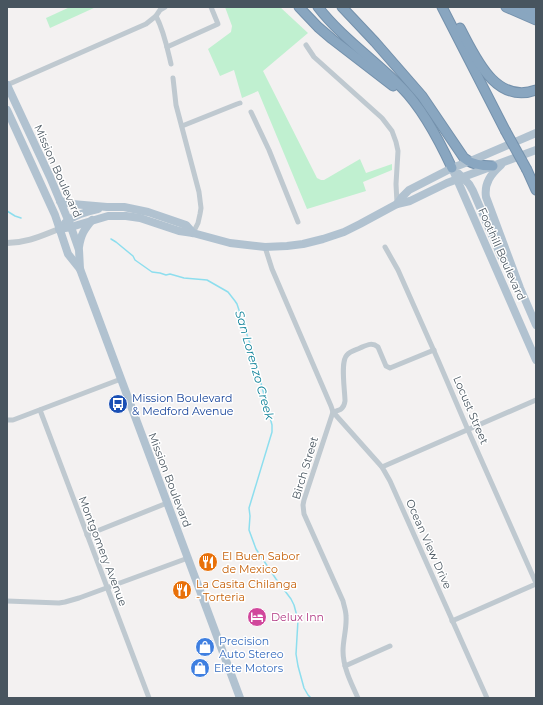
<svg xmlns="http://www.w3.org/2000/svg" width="543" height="705" font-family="Montserrat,sans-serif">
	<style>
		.green { fill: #c0f0d0 }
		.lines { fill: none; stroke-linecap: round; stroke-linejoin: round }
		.stream { stroke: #8ddeee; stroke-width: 1.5 }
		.motorway-casing { stroke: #7491ac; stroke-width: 11 }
		.minor { stroke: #bfc9d0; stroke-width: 5 }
		.tertiary { stroke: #bfc9d0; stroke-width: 6 }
		.primary { stroke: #b1c2d0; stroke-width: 8 }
		.motorway { stroke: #89a6c0; stroke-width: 9 }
		.motorway-bridge-casing { stroke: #7491ac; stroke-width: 11; stroke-linecap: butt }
		.motorway-bridge { stroke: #89a6c0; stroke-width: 9 }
		.labels { text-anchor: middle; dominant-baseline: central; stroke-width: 3; stroke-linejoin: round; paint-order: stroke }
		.street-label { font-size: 11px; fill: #48555f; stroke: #fff }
		.transit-label { font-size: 11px; fill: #164399; stroke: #fff; text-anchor: start }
		.food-label { font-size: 11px; fill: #c56008; stroke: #fff; text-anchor: start }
		.hotel-label { font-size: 11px; fill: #b23c85; stroke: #fff; text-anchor: start }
		.shop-label { font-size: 11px; fill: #366cbe; stroke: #fff; text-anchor: start }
		.water-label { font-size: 12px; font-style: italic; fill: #0c8198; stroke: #fff }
	</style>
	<rect width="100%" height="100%" fill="#f3f1f1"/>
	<g class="green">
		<polygon points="70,7 96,7 50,28 46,18"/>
		<polygon points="225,7 280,7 308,33 263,71 317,178 321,180 324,180 360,159 366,173 392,164 392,170 363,182 366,191 307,209 258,91 242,98 234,70 220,76 208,49 231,32 232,26"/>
	</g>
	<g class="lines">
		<g class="stream">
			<polyline points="7,211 15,216 21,218"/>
			<polyline points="111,239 116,242 133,256 135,260 152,272 160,273 166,275 170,274 184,278 207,280 228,292 235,301 237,304 253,353 272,425 272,432 249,508 250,516 249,530 256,549 276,579 291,599 294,605 298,620 296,654 298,666 304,688 308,695 311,698"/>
		</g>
		<g class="motorway-casing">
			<g id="motorway">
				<polyline points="299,7 318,27 332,39 393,86"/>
				<path d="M318 7C342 38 375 60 402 88 423 109 439 140 452 168"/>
				<path d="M342 7 375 42 422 96 464 158C472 165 483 166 493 166"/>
				<polyline points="442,7 505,130"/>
				<polyline points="506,7 536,20"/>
				<polyline points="524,7 536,13"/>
				<path d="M460 28C475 56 495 105 536 90"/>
				<polyline points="527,170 536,190"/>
			</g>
		</g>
		<g class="minor">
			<path d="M156 16C164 31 167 47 171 64"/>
			<polyline points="306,45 314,57 382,118 392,131 396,142 398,151 396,184 397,203"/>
			<polyline points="167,47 218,24 211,7"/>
			<polyline points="173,78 176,105 199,192 201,208 200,214 198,223 193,233"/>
			<polyline points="7,85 146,24 156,16 160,10 165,7"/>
			<polyline points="251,112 269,150 298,222"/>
			<polyline points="182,126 237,104 240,103"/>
			<polyline points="265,247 272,269 331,406 333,412 382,467 390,481 487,698"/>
			<polyline points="385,247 398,270 438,360 468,430 536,583"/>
			<polyline points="40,410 149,698"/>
			<path d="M333 412 304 500 303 505 304 514 343 601C344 606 346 611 346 616 347 628 343 639 343 651 343 667 351 683 358 698"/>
			<path d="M333 412C340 410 344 409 345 401 345 391 340 361 347 355 350 351 356 350 360 348 367 345 372 342 378 347L386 366 390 368 434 350"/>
			<polyline points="7,420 13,420 121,379"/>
			<polyline points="382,467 536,400"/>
			<polyline points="87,535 167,503"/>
			<polyline points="7,601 59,603 65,602 79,598 188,558"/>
			<polyline points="452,621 536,584"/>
			<polyline points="345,666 390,646"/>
		</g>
		<path class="tertiary" d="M7 243C27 243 41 236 59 229"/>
		<g class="primary">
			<polyline points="7,85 50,177 71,227 79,250 80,269 240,698"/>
			<polyline points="7,110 55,215 68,254 80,269"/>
			<path d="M501 165C491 174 484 183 486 197L520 288 536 325"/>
			<polyline points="452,168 536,360"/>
			<polyline points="459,174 469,184 473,191 501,256 510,269"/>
			<polyline points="60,201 72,204 107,207 124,207 148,212 186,225 193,233"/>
			<polyline points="397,204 402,197 409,190 452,168 473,160 536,133"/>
			<path d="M65 223C72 216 88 211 98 209"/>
			<polyline points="59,229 71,227 108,216 126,216 140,218 179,231 193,233 230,243 265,247 287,246 303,244 323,239 344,232 360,224 397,204 410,201 447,183 536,150"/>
			<path d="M79 247C81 234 84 230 92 220"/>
		</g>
		<use href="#motorway" class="motorway"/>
		<g class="motorway-bridge-casing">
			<polyline id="motorway-bridge" points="505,130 527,170"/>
		</g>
		<use href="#motorway-bridge" class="motorway-bridge"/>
	</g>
	<defs>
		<g id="bus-disc" transform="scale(1)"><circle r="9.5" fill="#1a4fb4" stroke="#fff"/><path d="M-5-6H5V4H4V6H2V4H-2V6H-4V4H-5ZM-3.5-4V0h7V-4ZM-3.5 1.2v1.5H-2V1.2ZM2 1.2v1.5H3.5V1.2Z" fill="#fff"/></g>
		<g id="restaurant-disc" transform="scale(1)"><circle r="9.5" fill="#e8710a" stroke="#fff"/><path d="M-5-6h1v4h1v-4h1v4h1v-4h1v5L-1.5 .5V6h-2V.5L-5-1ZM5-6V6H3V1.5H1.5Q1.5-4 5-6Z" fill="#fff"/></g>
		<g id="hotel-disc" transform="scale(1)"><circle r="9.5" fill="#d1479c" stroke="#fff"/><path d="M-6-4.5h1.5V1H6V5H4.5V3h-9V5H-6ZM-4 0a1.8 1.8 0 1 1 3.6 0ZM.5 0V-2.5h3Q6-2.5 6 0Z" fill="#fff"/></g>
		<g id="shop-disc" transform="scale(1)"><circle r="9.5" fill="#3f7fe0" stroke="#fff"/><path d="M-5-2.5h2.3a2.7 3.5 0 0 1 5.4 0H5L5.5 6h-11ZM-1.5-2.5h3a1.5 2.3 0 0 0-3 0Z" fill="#fff"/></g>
	</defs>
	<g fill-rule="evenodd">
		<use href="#bus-disc" x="118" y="404"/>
		<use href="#restaurant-disc" x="208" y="562"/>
		<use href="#restaurant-disc" x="182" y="590"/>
		<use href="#hotel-disc" x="257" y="617"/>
		<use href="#shop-disc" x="205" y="647"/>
		<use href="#shop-disc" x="200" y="668"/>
	</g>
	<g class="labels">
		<g class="street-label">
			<text transform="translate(58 171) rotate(66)">Mission Boulevard</text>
			<text transform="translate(502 254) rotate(66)">Foothill Boulevard</text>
			<text transform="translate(471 410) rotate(67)">Locust Street</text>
			<text transform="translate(305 468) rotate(-73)">Birch Street</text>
			<text transform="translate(170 480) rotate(69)">Mission Boulevard</text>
			<text transform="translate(429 544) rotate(66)">Ocean View Drive</text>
			<text transform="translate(103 551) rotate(69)">Montgomery Avenue</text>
		</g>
		<g class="transit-label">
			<text x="132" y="398">Mission Boulevard<tspan x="132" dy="13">&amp; Medford Avenue</tspan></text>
		</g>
		<g class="food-label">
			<text x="222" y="556">El Buen Sabor<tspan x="222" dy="13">de Mexico</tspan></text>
			<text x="196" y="584">La Casita Chilanga<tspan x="196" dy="13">- Torteria</tspan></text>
		</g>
		<g class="hotel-label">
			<text x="271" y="617">Delux Inn</text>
		</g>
		<g class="shop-label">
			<text x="219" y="641">Precision<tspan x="219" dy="13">Auto Stereo</tspan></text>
			<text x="214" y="668">Elete Motors</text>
		</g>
		<g class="water-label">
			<text transform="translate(255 365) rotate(74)">San Lorenzo Creek</text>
		</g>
	</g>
	<rect width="543" height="705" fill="none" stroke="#48555f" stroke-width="16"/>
</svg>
